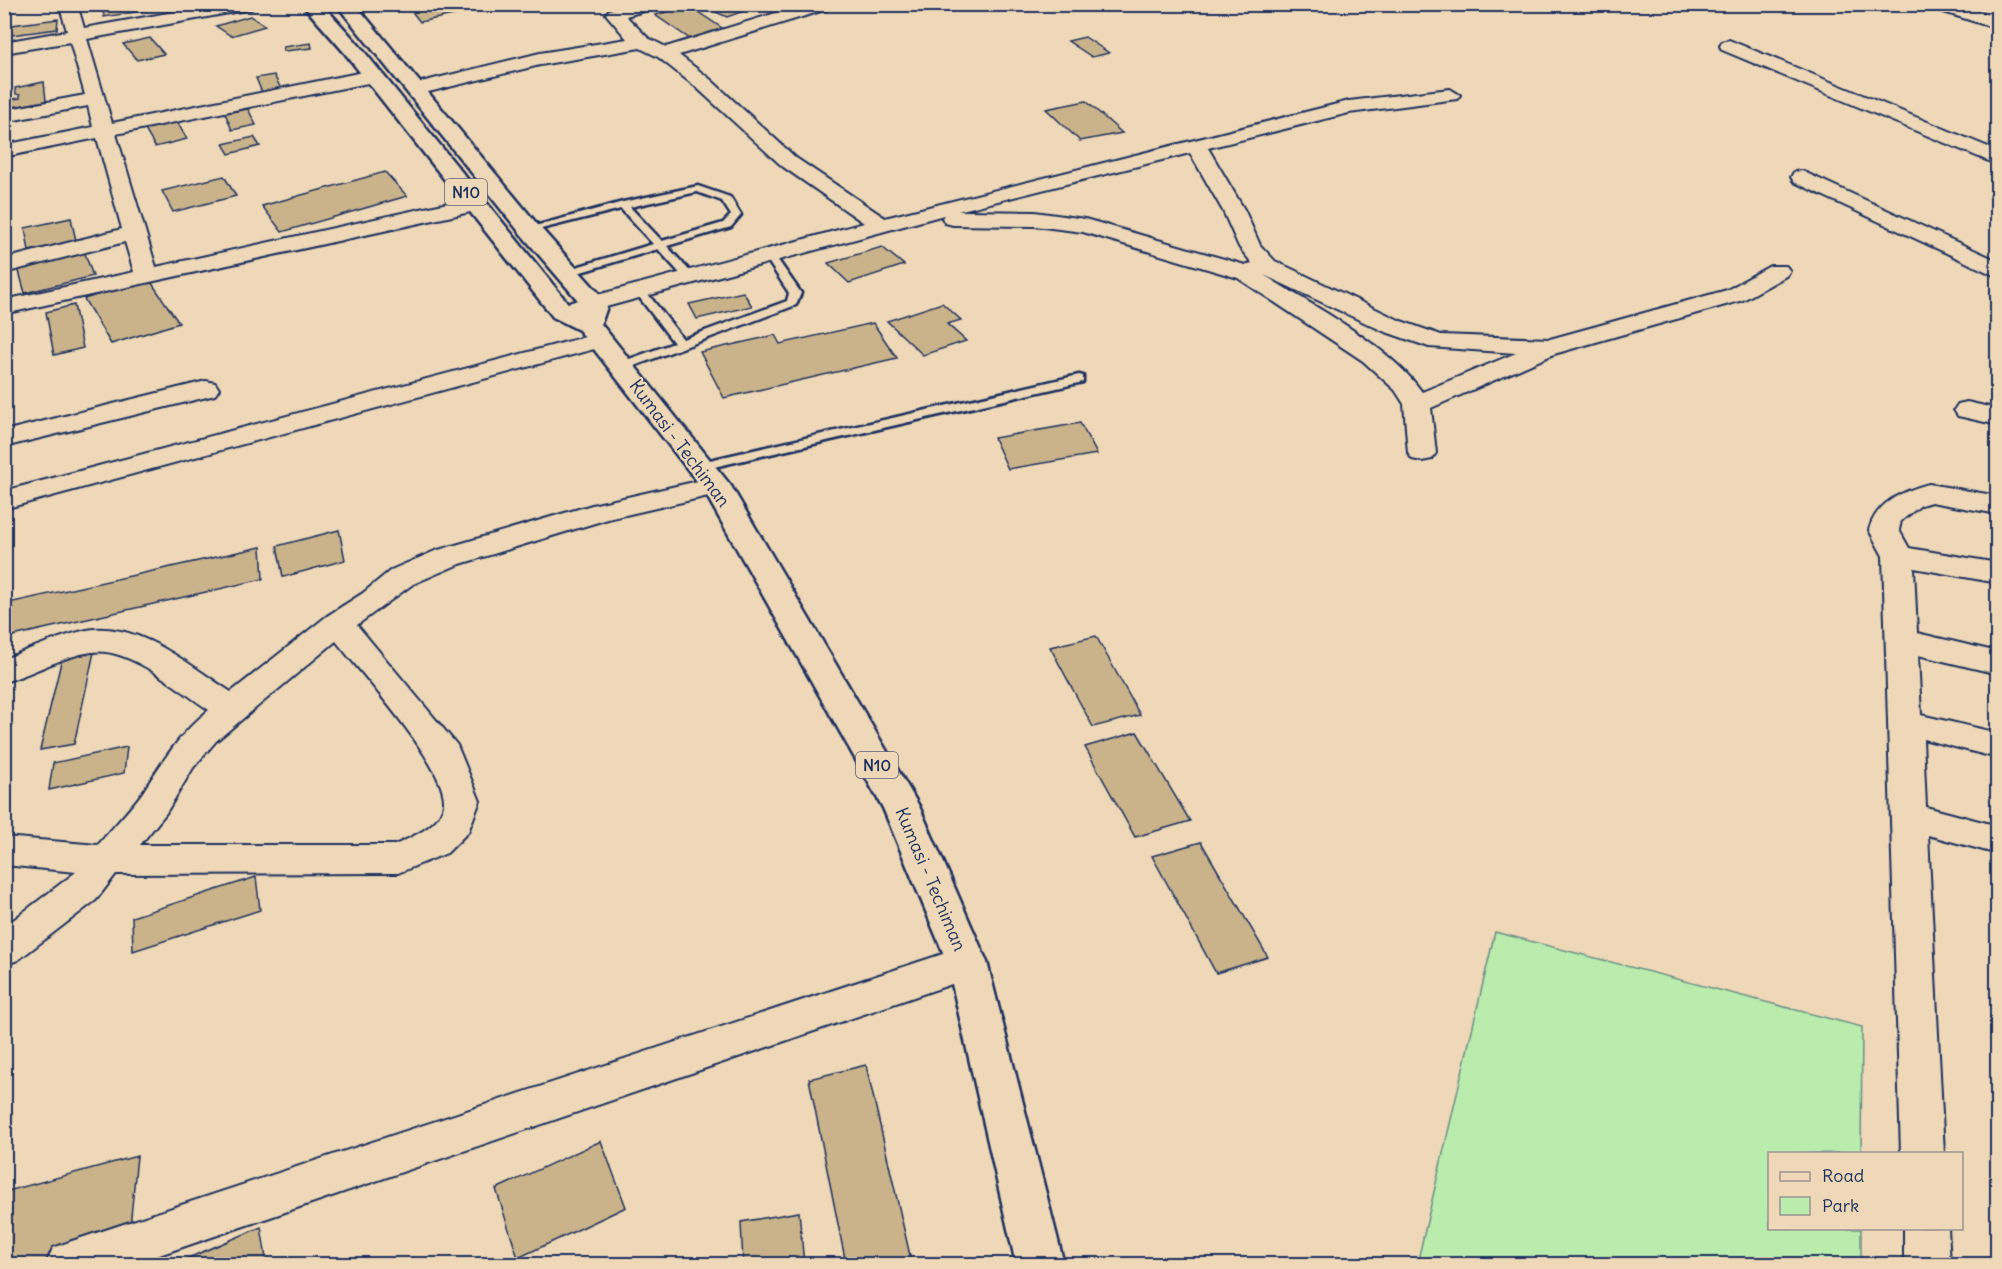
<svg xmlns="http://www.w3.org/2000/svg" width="2002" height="1269" font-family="Delius,sans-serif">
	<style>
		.green { fill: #b9ecad; stroke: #6a8e86; stroke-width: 1.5 }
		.building { fill: #cab38a; stroke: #1b2f5e; stroke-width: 1.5 }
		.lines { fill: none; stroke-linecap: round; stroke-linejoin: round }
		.lane-casing { stroke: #1b2f5e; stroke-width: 5 }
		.street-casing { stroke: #1b2f5e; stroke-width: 4 }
		.highway-casing { stroke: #1b2f5e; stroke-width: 5 }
		.lane { fill: #eed8b7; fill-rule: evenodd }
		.street { fill: #eed8b7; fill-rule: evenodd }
		.highway { fill: #eed8b7; fill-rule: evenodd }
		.labels { text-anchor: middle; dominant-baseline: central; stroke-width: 4.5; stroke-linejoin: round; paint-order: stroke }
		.shield { fill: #eed8b7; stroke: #5a6279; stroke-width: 1.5 }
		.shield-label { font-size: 16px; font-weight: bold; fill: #1b2f5e }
		.street-label { font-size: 18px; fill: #1b2f5e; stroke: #eed8b7 }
	</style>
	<rect width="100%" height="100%" fill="#eed8b7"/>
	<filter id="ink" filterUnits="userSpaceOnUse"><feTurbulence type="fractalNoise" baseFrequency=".0167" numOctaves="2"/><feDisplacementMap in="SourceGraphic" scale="12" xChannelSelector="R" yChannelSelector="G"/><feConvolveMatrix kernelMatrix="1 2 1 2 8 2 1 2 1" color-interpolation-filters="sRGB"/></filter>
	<g filter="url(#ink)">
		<polygon class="green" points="1495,932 1862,1027 1861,1153 1770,1154 1770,1228 1861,1229 1861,1264 1417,1264"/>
		<g class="building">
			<polygon points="102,4 167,4 168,7 104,17"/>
			<polygon points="406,4 471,4 477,10 420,22"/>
			<polygon points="698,4 763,4 727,17"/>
			<polygon points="689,6 725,30 690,39 655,15"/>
			<polygon points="250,16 265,26 231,36 216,26"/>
			<polygon points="58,19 57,29 4,36 4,26"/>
			<polygon points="1085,37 1109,53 1092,57 1068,41"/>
			<polygon points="150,38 164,54 137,60 123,44"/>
			<polygon points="311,43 312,48 284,51 283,47"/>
			<polygon points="274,75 282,91 263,95 256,78"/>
			<polygon points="44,82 46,101 8,108 7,100 20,98 20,95 16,94 15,88"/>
			<polygon points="1086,101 1122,133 1080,141 1046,109"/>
			<polygon points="248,109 256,125 232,130 225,113"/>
			<polygon points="176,120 187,139 155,147 144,128"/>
			<polygon points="254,137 260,146 229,154 223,144"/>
			<polygon points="385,172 407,196 282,232 262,206"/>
			<polygon points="224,176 236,196 173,212 162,191"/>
			<polygon points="71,218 76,241 29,251 25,228"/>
			<polygon points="882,247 904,265 849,283 828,263"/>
			<polygon points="83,248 93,276 25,293 17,264"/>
			<polygon points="149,279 179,323 111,344 84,299"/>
			<polygon points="743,292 752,306 697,319 689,304"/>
			<polygon points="942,303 961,320 947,324 966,341 923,355 887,321"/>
			<polygon points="74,305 83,348 54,355 46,312"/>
			<polygon points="873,323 897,358 724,398 700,352 775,335 780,344"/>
			<polygon points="1080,423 1097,454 1008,469 994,438"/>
			<polygon points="339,530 345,560 283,577 277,546"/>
			<polygon points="261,547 263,579 4,638 4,604"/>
			<polygon points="1096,636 1140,715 1093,727 1050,647"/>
			<polygon points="94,652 74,744 40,750 62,658"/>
			<polygon points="1137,732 1190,821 1135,837 1085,747"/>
			<polygon points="127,747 124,773 49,790 53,763"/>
			<polygon points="1201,842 1268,957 1216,973 1152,856"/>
			<polygon points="256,877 260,910 133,951 132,917"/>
			<polygon points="866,1065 912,1264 846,1264 809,1079"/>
			<polygon points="601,1141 626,1207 518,1258 496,1189"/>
			<polygon points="137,1156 129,1237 31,1264 4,1264 4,1192"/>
			<polygon points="799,1212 804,1264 743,1264 741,1222"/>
			<polygon points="261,1227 267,1264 174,1264"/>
		</g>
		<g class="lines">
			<g class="lane-casing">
				<g id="lane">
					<path d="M698 186 730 197 741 215 731 227 667 246 696 278 690 281 686 280 658 249 571 275H563V271L653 244 621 209 529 232 524 229 623 202ZM697 192 722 201 731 215 723 223 662 241 630 207Z"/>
					<polygon points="769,252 773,253 801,293 796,305 626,369 618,369 618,363 674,343 636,293 636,289 644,289 683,339 787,301 789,293 764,255"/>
					<polygon points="1079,375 1083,376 1083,382 701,470 694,466 701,462"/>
				</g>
			</g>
			<g class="street-casing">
				<g id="street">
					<polygon points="59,4 77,4 84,28 219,4 259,4 251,9 87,39 112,123 373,70 383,76 373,82 116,134 156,267 475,197 483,199 486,204 483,209 475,211 4,314 4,300 134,272 125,242 4,273 4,259 122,229 97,138 4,157 4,145 93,127 88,106 4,122 4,110 85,95 70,42 4,53 4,42 67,31"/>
					<path d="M628 4H657L655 8 626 16 648 38 666 47 805 4H833L831 8 679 55 710 79 796 158 885 218 1349 101 1450 89 1460 95 1457 99 1349 113 1208 148 1245 211 1260 245 1275 261 1401 321 1441 335 1550 339 1727 290 1770 266H1786L1790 271 1786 276 1743 300 1554 354 1431 408 1436 453 1432 459 1422 461 1412 459 1408 453 1404 404 1395 390 1363 361 1238 278 1083 232 1035 226 953 225 945 223 942 218 944 215 562 319 553 317 550 312 553 307 864 223 782 166 696 87 658 57 640 48 540 65 416 95 406 89 409 85 540 53 627 39 606 14 609 10ZM1190 153 1223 211 1239 247 1252 263 1245 265 1085 219 1035 212 958 211ZM1264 275 1383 331 1429 347 1516 353 1422 392C1389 345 1313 306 1264 275Z"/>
					<polygon points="1929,4 1956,4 1998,18 1998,29 1931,8"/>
					<polygon points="1729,40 1998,151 1998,165 1722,50 1720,46 1722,42"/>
					<polygon points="1802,171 1998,261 1998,277 1794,182 1791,177 1794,172"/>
					<polygon points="600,333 609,335 612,340 609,345 4,509 4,491"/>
					<polygon points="206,381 215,383 219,389 215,395 4,447 4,431"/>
					<polygon points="1967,402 1998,409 1998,425 1958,416 1954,410 1958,404"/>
					<path d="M716 477 726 480 730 486 726 492 608 519 457 565 413 584 357 625 457 745 480 801 468 832 447 853 398 873 116 874 96 900 18 960 4 965V927L76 872 4 865V837L98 845C113 827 130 810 143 792 163 761 180 733 209 710 179 690 128 646 92 652 62 656 33 674 4 682V659C31 649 59 636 87 630 139 621 190 666 231 692L327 616 363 593 391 570 435 551 592 505ZM336 641C361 673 444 764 444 801 445 824 412 837 395 845H140L166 813 193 768 216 741Z"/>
					<path d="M1929 484 1998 496V514L1931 502 1921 505 1901 521 1899 530 1909 548 1998 563V583L1914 568 1917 633 1998 652V674L1918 655 1921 715 1998 733V758L1923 739 1926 807 1998 826V854L1928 835 1944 1154H1901L1883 556 1869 530C1876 502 1903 491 1929 484Z"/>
					<polygon points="967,946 981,950 986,962 981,974 133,1264 46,1264 53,1248 69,1242"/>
					<polygon points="1904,1228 1948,1228 1950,1264 1904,1264"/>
				</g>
			</g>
			<g class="highway-casing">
				<polygon id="highway" points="302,4 322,4 358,44 571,307 580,311 582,305 521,234 336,4 355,4 537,224 604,299 608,304 601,324 731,486 919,806 987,962 1064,1264 1016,1264 947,962 883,808 703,489 579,330 553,317 344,52"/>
			</g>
			<use href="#lane" class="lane"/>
			<use href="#street" class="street"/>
			<use href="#highway" class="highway"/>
		</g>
	</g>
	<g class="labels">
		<g class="shield">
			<rect x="445" y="179" width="42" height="26" rx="4.5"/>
			<rect x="856" y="752" width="42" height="26" rx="4.5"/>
		</g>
		<g class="shield-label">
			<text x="466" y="192">N10</text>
			<text x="877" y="765">N10</text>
		</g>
		<g class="street-label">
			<text transform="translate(680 443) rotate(53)">Kumasi - Techiman</text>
			<text transform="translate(931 879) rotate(67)">Kumasi - Techiman</text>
		</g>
	</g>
	<rect width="2002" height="1269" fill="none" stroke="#eed8b7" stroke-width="24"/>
	<rect x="12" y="12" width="1978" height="1245" fill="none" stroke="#1b2f5e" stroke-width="2" filter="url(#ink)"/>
	<rect x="1768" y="1152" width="195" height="78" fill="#eed8b7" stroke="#9a9493" stroke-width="1.5"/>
	<rect x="1780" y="1172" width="30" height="9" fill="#eed8b7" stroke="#9a9493" stroke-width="1.5"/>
	<text x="1822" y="1182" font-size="18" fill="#1b2f5e">Road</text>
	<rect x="1780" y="1197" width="30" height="18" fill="#b9ecad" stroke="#9a9493" stroke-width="1.5"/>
	<text x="1822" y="1212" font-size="18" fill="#1b2f5e">Park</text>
</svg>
